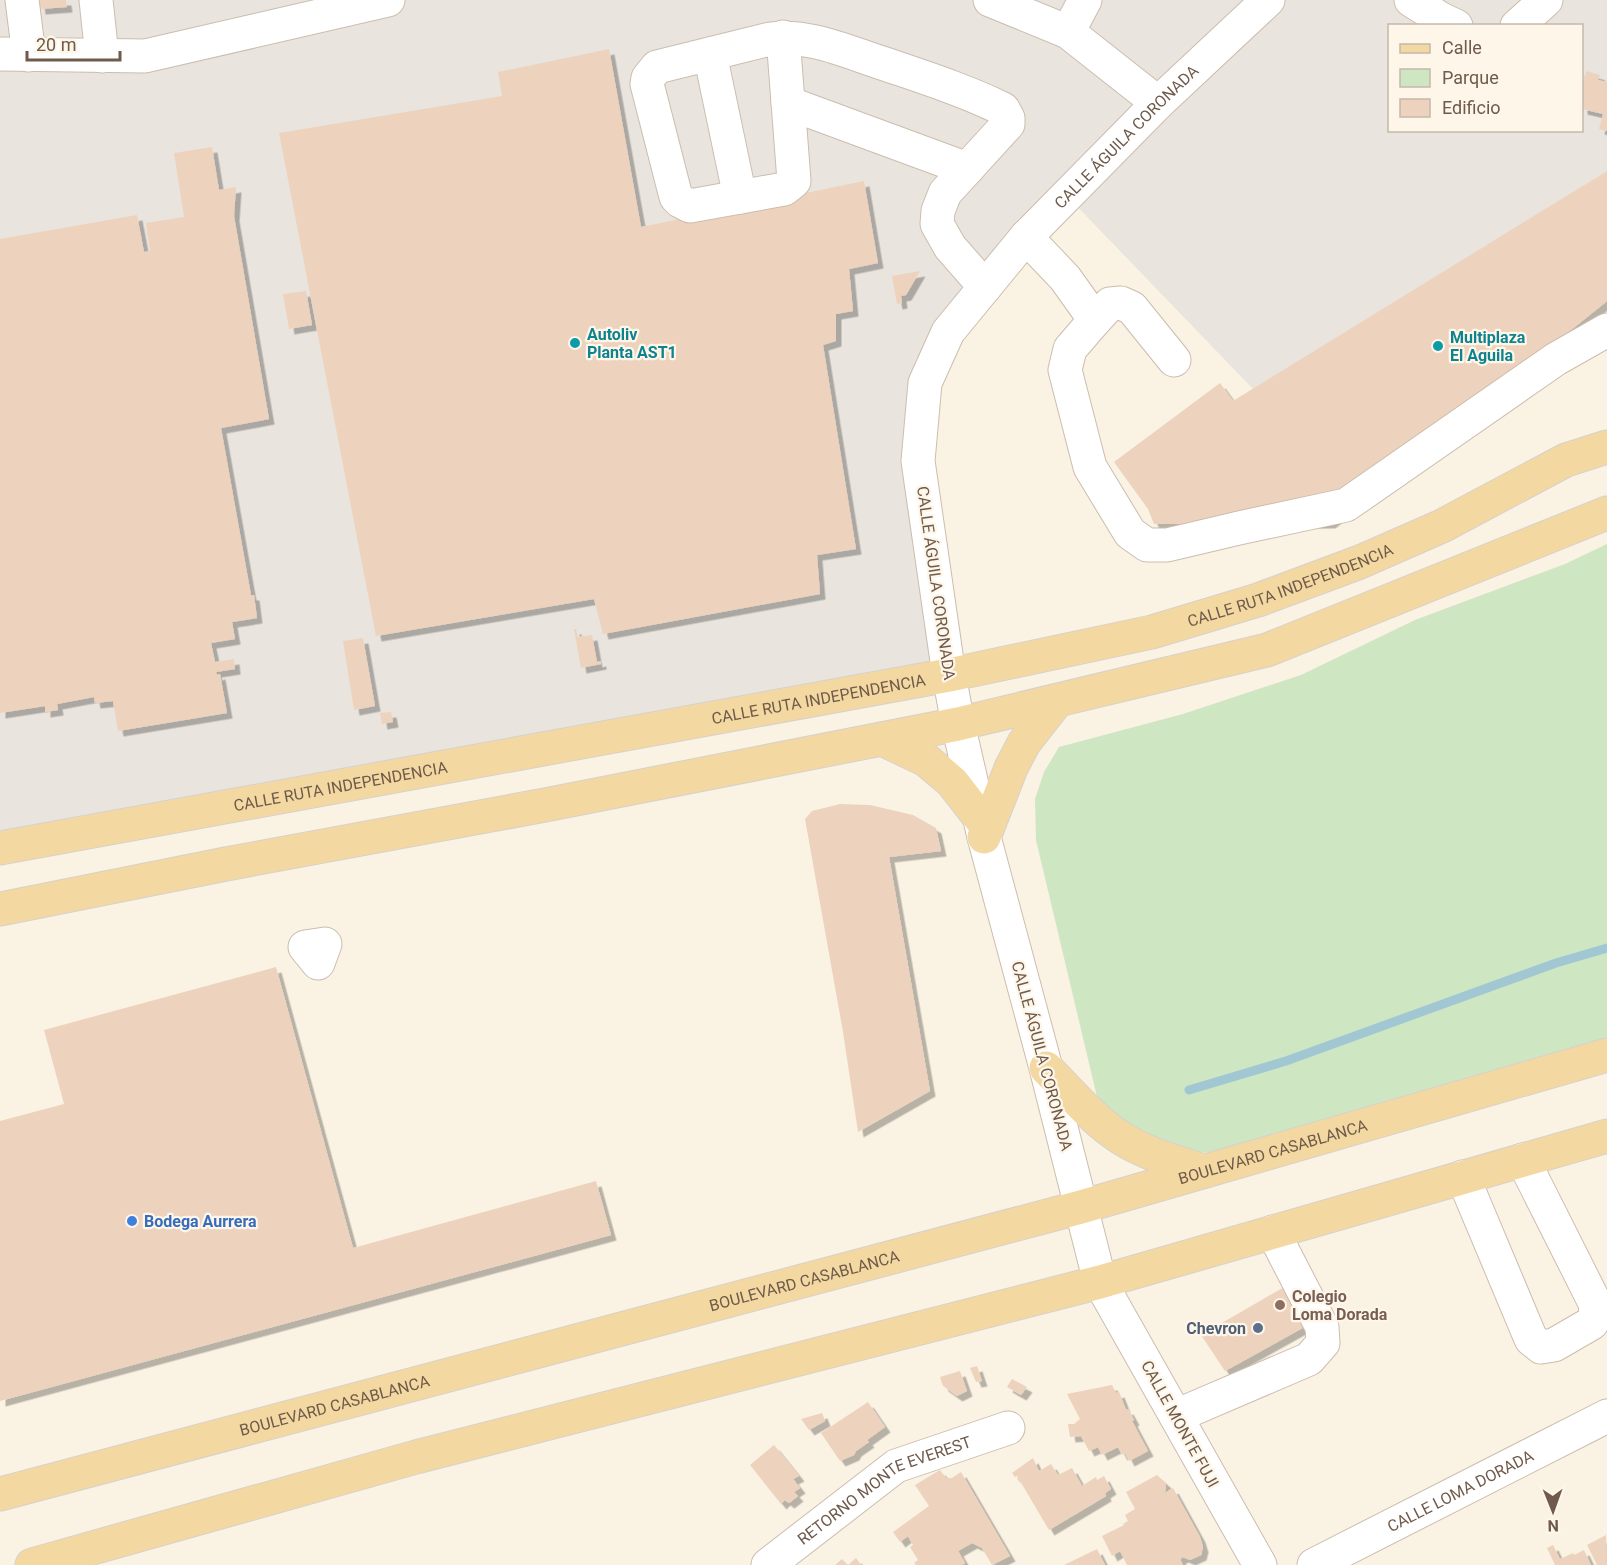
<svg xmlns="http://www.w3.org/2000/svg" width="1607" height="1565" font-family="Roboto,sans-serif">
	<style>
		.industrial { fill: #e9e4dd; fill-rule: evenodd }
		.green { fill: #cfe6c3 }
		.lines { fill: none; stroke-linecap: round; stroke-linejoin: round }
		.stream { stroke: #a1c8d2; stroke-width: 9 }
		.building { fill: #edd3bd; filter: url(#shadow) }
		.minor-casing { stroke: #ccbdae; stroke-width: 35 }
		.major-casing { stroke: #d7d1cd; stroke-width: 35 }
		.minor { stroke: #fff; stroke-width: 33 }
		.major { stroke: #f3d9a1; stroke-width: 33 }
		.culture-dot { fill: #0f9aa8; stroke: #fdf6e9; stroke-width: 2 }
		.shop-dot { fill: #3f7fe0; stroke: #fdf6e9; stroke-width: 2 }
		.education-dot { fill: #8d6e63; stroke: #fdf6e9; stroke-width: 2 }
		.service-dot { fill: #5c6f8a; stroke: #fdf6e9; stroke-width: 2 }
		.labels { text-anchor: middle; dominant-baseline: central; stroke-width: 4.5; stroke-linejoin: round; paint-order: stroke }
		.street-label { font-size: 16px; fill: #6f5a4b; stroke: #fdf6e9 }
		.culture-label { font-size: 16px; font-weight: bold; fill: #0d838f; stroke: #fdf6e9; text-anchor: start }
		.shop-label { font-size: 16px; font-weight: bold; fill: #366cbe; stroke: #fdf6e9; text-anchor: start }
		.education-label { font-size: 16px; font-weight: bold; fill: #785e54; stroke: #fdf6e9; text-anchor: start }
		.service-label { font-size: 16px; font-weight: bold; fill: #4e5e75; stroke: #fdf6e9; text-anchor: end }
	</style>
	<defs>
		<filter id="shadow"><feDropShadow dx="5.5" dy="5.5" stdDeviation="0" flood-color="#0004"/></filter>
	</defs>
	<rect width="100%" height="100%" fill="#faf2e3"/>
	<path class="industrial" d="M0 0H1607V171L1254 390 1067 196 925 383 949 675 0 848ZM1390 26H1582V130H1390Z"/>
	<polygon class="green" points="1607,544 1607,1041 1210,1152 1185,1154 1154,1148 1098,1101 1036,840 1035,799 1044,772 1059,747 1183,714 1301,675 1415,620 1565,564"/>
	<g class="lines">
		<polyline class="stream" points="1189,1090 1286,1061 1556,963 1607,948"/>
	</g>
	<g class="building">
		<polygon points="39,0 66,0 67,7 40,9"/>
		<polygon points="609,49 641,227 864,181 878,263 849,269 853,311 836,314 836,341 823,345 856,549 817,555 820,594 603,634 594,599 376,636 279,133 502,96 498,72"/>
		<polygon points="1586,71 1600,75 1598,80 1607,82 1607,131 1599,129 1603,114 1582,109 1582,75 1585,76"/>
		<polygon points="212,147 219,190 236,187 234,216 269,419 221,428 251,595 254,595 257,618 232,622 235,639 211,643 215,662 234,659 235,669 216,672 217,675 220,674 227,713 118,731 113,701 95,703 94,697 57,704 58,710 45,712 45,706 0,713 0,239 137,215 144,252 150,251 146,223 184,217 174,153"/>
		<polygon points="1607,171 1607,301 1330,523 1154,524 1148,509 1114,462 1220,383 1233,401"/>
		<polygon points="920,271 906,295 901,296 902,303 897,304 892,276"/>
		<polygon points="306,291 312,325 289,329 283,294"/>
		<polygon points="574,629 576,629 578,637 592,635 597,662 601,661 601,664 581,668"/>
		<polygon points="363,638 375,706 354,710 343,641"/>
		<polygon points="391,712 393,722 382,724 380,713"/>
		<polygon points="840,804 870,805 913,815 936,828 941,851 889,857 930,1091 858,1132 843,1032 805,819 812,811"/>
		<polygon points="276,967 353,1248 596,1181 611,1235 0,1401 0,1121 64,1104 44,1030"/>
		<polygon points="1291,1283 1315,1321 1225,1371 1201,1335"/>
		<polygon points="977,1366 982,1381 976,1382 970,1368"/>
		<polygon points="960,1371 967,1391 957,1396 943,1386 940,1377"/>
		<polygon points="1012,1379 1027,1387 1021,1395 1007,1387"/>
		<polygon points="1112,1385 1116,1393 1119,1392 1126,1410 1128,1409 1134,1420 1132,1421 1148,1451 1129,1461 1125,1453 1122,1455 1118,1447 1102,1455 1098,1447 1089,1451 1081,1436 1070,1437 1068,1424 1074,1424 1080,1419 1067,1394"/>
		<polygon points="868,1402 885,1427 867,1440 869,1442 856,1451 854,1455 840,1461 821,1433"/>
		<polygon points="822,1413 825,1421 809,1430 801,1419"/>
		<polygon points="774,1445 799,1476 793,1479 800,1488 794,1492 798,1496 789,1503 785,1500 781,1504 750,1465"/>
		<polygon points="1033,1458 1039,1471 1051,1464 1058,1475 1072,1468 1082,1486 1096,1477 1097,1480 1104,1476 1111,1489 1105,1493 1106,1496 1049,1530 1017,1476 1015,1477 1012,1473"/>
		<polygon points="940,1470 946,1478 952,1478 961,1472 1010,1556 992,1565 982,1548 972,1543 958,1551 965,1563 962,1565 916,1565 914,1563 918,1560 910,1547 913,1545 908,1536 900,1542 893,1532 929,1506 915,1485"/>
		<polygon points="1157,1475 1166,1483 1165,1493 1173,1488 1200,1537 1203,1547 1201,1555 1190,1560 1183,1557 1180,1559 1183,1565 1127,1565 1120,1551 1112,1556 1102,1536 1124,1525 1123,1524 1128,1521 1125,1515 1135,1509 1126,1492"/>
		<polygon points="1606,1535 1607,1565 1597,1565 1587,1545"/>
		<polygon points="1553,1545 1560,1559 1573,1553 1574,1555 1584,1550 1591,1565 1555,1565 1547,1548"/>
		<polygon points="1097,1549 1105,1565 1064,1565"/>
		<polygon points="856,1558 861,1565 835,1565 842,1559 848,1565"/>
	</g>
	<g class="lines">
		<g class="minor-casing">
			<g id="minor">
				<polyline points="22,0 29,55"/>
				<polyline points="96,0 102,56"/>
				<polyline points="990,0 1068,32 1158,103"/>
				<polyline points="1411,0 1441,19 1456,26"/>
				<polyline points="1517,26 1546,0"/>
				<polyline points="1068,32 1085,0"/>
				<path d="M783 37 794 181 784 189 690 206 680 201 676 197 647 84 648 78 657 67 770 39C809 34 845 51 882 63 923 77 964 90 1003 109L1008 118V124L945 193 938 211 937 224 950 247 985 287"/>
				<polyline points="0,54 145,56 388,0"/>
				<polyline points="710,54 740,197"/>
				<polyline points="788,103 967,169"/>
				<polyline points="1026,237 1065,278 1095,320 1070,349 1065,370 1090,467 1130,533 1147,545 1167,545 1239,528 1346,505 1556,359 1607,330"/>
				<polyline points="1095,320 1110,304 1121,303 1132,308 1174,360"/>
				<polygon points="325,944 318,963 305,947"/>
				<polyline points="1463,1177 1531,1339 1541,1347 1554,1345 1592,1323 1596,1315 1595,1303 1523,1160"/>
				<polyline points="1176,1416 1309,1359 1323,1343 1322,1327 1273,1232"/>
				<path id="s1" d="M768 1565 896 1466 1008 1428"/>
				<path id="s2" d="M1260 1565 1100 1282 1046 1068 984 837 958 724 949 675 918 461 925 383 948 332 1026 237 1158 103 1268 0"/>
				<path id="s3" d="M1314 1565 1607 1416"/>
			</g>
		</g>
		<g class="major-casing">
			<g id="major">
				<polyline points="882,739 926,760 952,782 980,818"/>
				<polyline points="984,837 1011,768 1024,743 1056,702"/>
				<path id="s4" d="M0 848 949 675 1152 632 1258 600 1360 562 1442 526 1566 460 1607 447"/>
				<polyline points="0,909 226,864 545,805 958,724 1267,650 1607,513"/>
				<path d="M1046 1068C1070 1092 1093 1120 1121 1138 1146 1154 1176 1162 1204 1171"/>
				<path id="s5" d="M0 1494 1081 1207 1607 1055"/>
				<polyline points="32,1565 416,1457 1100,1282 1607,1136"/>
			</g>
		</g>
		<use href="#minor" class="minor"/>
		<use href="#major" class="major"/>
	</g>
	<g class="culture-dot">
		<circle cx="575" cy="343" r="6"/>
		<circle cx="1438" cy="346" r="6"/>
	</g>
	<circle class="shop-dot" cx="132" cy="1221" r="6"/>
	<circle class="education-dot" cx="1280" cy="1305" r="6"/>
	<circle class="service-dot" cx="1258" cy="1328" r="6"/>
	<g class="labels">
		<g class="street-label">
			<text stroke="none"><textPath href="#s2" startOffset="1566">CALLE ÁGUILA CORONADA</textPath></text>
			<text transform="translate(936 583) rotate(82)">CALLE ÁGUILA CORONADA</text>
			<text stroke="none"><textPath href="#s4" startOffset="1318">CALLE RUTA INDEPENDENCIA</textPath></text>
			<text stroke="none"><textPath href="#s4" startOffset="832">CALLE RUTA INDEPENDENCIA</textPath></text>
			<text stroke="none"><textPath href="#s4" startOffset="346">CALLE RUTA INDEPENDENCIA</textPath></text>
			<text transform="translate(1042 1056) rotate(75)">CALLE ÁGUILA CORONADA</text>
			<text stroke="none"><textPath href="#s5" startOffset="1318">BOULEVARD CASABLANCA</textPath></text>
			<text stroke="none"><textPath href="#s5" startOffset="832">BOULEVARD CASABLANCA</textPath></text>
			<text stroke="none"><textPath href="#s5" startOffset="346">BOULEVARD CASABLANCA</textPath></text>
			<text transform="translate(1180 1424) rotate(61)">CALLE MONTE FUJI</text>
			<text stroke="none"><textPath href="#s3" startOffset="164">CALLE LOMA DORADA</textPath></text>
			<text stroke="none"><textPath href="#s1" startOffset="140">RETORNO MONTE EVEREST</textPath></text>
		</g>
		<g class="culture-label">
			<text x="587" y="334">Autoliv<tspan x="587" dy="18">Planta AST1</tspan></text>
			<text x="1450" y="337">Multiplaza<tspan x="1450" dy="18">El Aguila</tspan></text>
		</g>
		<g class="shop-label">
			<text x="144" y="1221">Bodega Aurrera</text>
		</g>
		<g class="education-label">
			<text x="1292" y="1296">Colegio<tspan x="1292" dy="18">Loma Dorada</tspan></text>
		</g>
		<g class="service-label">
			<text x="1246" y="1328">Chevron</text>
		</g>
	</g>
	<rect x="1388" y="24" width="195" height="108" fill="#fdf6e9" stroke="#c4b8aa" stroke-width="1.5"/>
	<rect x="1400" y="44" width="30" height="9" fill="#f3d9a1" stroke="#c4b8aa" stroke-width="1.5"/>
	<text x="1442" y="54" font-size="18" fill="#6f5a4b">Calle</text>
	<rect x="1400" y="69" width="30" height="18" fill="#cfe6c3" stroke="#c4b8aa" stroke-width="1.5"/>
	<text x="1442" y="84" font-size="18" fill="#6f5a4b">Parque</text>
	<rect x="1400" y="99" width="30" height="18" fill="#edd3bd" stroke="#c4b8aa" stroke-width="1.5"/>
	<text x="1442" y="114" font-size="18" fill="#6f5a4b">Edificio</text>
	<g transform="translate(1553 1511) rotate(179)" stroke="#fdf6e9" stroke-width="4.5" paint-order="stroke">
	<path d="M0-4.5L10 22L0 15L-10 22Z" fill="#6f5a4b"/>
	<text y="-9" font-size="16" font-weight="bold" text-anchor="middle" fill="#6f5a4b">N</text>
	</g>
	<path d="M27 51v9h93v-9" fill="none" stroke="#6f5a4b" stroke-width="3"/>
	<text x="36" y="51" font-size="18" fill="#6f5a4b" stroke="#fdf6e9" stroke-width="4.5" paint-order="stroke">20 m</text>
</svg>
